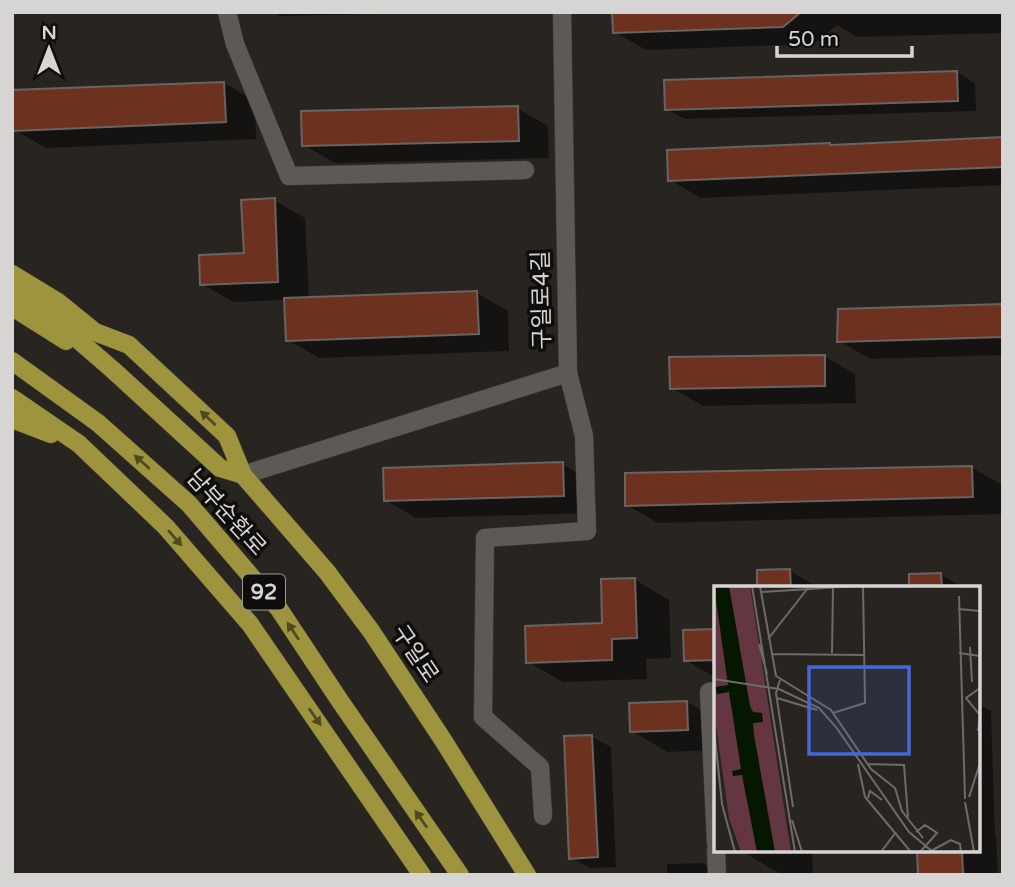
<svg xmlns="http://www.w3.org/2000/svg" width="1015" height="887" font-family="'Varela Round','Noto Sans KR',sans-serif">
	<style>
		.shadow { fill: #0007 }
		.building { fill: #6d3120; stroke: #696361; stroke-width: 2 }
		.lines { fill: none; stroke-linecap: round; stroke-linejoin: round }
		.minor-casing { stroke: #44423e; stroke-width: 19 }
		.major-casing { stroke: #44423e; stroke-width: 19 }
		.minor { stroke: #5d5a55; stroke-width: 18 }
		.major { stroke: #9d943d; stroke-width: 18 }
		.oneway { fill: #4f4a22 }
		.labels { text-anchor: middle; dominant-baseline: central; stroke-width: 7; stroke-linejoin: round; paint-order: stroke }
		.shield { fill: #0f0e0c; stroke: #9b9997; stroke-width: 2 }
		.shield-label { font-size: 21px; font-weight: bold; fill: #d7d5d3 }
		.street-label { font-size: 23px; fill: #d7d5d3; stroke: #0f0e0c }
		.inset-road { fill: none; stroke: #6e6b68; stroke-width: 2 }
		.view { fill: #4269d7; fill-opacity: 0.15; stroke: #4269d7; stroke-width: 3.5 }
		.inset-edge { fill: none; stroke: #d7d5d3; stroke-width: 3.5 }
	</style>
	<rect width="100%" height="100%" fill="#282521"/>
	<g class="shadow">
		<polygon points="273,12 495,12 280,16"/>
		<polygon points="614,12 1003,12 1003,33 857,37 837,25 814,44 646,50 614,32"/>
		<polygon points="957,72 975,83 976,111 685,119 666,109"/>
		<polygon points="224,83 255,101 256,139 46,148 14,130"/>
		<polygon points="517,108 548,126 549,158 335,163 304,145"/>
		<polygon points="1003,139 1003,185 701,198 670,180"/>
		<polygon points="274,200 305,218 309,299 477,293 508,311 509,351 319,358 288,340 286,300 233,302 202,284 246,254"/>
		<polygon points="1003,306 1003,355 870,359 839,341"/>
		<polygon points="824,356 855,374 856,403 703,406 672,388"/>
		<polygon points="562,464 593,482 594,513 416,518 385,500"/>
		<polygon points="972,468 1003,485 1003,514 658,523 627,505"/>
		<polygon points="790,571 819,588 759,588"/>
		<polygon points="941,575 964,588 911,588"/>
		<polygon points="634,579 669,600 671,658 646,659 647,679 563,682 528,662 604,625"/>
		<polygon points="716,631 716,678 685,660"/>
		<polygon points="687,702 716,719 716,750 667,752 632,731"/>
		<polygon points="978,704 991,711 995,834 996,835 998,875 965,875 965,869 961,869 930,850 978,850"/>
		<polygon points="592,737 611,747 616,867 590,868 571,858"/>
		<polygon points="748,850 812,850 813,874 782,875 748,855"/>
		<polygon points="702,863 722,875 667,875 667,864"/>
	</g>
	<g class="building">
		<polygon points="612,12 801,12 783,27 613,33"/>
		<polygon points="957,71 958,101 665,110 664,80"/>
		<polygon points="224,82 226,122 13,131 12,90"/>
		<polygon points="518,106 519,141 302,146 301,111"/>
		<polygon points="1003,137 1003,167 668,181 667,150 830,143 830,145"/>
		<polygon points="275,198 278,282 200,285 199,255 244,253 241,200"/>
		<polygon points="477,291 479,334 286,341 284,298"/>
		<polygon points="1003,304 1003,337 837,342 838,309"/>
		<polygon points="825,355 825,386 670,389 669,357"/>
		<polygon points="563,462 564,496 384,501 383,468"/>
		<polygon points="972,466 973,497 625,506 625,473"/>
		<polygon points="790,569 791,588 757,588 757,570"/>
		<polygon points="941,573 942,588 909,588 909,574"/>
		<polygon points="635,578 637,638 612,639 612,660 526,663 525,626 602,623 601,579"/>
		<polygon points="716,629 716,660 684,661 683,630"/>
		<polygon points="687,701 688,730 630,732 629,703"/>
		<polygon points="592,735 598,857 569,859 564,736"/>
		<polygon points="917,850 962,850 963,875 918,875"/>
	</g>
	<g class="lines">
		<g class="minor-casing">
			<g id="minor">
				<polyline points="227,12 235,44 289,176 525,170"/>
				<polyline points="243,475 568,373 562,12"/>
				<polyline points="716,691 709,692 716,843"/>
				<polyline points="543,816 540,767 483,717 485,538 587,531 584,436 568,373"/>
				<polyline points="716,850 717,875"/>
			</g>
		</g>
		<g class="major-casing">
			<g id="major">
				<polyline points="12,274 58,302 95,332 129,345 227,436 243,475 327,572 371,631 443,740 527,875"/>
				<polyline points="12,290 47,313 113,370 220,468 243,475"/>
				<polyline points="12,307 66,341"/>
				<polyline points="12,361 98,423 189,504 279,609 340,701 460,875"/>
				<polyline points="12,398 79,444 166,527 250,624 422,875"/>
				<polyline points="12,419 51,434"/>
			</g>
		</g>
		<use href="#minor" class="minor"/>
		<use href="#major" class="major"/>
	</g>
	<defs><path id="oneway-solid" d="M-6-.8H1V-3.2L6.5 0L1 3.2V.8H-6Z" transform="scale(1.75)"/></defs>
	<g class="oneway">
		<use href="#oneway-solid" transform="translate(208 418) rotate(-137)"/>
		<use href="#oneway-solid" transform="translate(142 462) rotate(-138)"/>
		<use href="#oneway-solid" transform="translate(175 538) rotate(49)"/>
		<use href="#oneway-solid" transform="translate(293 631) rotate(-124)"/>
		<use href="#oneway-solid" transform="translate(315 717) rotate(55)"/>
		<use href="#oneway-solid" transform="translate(421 819) rotate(-125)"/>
	</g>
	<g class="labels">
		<rect class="shield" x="243" y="574.5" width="42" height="35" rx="5"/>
		<g class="shield-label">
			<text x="264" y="592">92</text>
		</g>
		<g class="street-label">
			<text transform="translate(542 300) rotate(-91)">구일로4길</text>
			<text transform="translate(226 513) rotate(48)">남부순환로</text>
			<text transform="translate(415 654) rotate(56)">구일로</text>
		</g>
	</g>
	<g transform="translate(714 586)">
		<rect width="266" height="266" fill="#282521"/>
		<path d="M0 0H36L77 266H27L15 232 0 126Z" fill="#643642"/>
		<path d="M0 0H15L36 120 39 126 48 127 49 136 39 137 40 149 61 266H43L28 189 19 190 18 185 27 183 15 106 3 108 1 101 14 99Z" fill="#061700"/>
		<path class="inset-road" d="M38 0 81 266M46 0 62 90 117 124 157 183 181 202 188 225 209 252M47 6 142 0M245 10 251 213M244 23 266 25M54 53 94 2M45 58 53 88M256 61 258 96M118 67 119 2M245 67 266 70M58 68 150 69M0 93 65 103 105 122 122 141 195 246 219 266M66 94 62 107 79 221M63 112 103 124M119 127 151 117 149 0M0 142 8 218 21 266M264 145 266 129 252 112 266 102M144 178 151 211 197 266M154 178 190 179 194 231M255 211 266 177M154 212 156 205 168 214M251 216 260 266M78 234 88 266M202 246 211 239 223 247 206 266M167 266 182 246M215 266 237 254 246 258 247 266"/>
		<path class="view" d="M95 81H195V168H95Z"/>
		<rect width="266" height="266" class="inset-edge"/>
	</g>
	<rect width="1015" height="887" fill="none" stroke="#d7d5d3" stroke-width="28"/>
	<g transform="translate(49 49)" stroke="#0f0e0c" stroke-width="5" paint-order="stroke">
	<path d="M0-5L12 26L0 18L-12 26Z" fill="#d7d5d3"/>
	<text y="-10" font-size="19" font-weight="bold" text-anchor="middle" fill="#d7d5d3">N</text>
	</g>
	<path d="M777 46v10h135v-10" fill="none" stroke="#d7d5d3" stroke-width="3.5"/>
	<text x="788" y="46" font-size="21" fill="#d7d5d3" stroke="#0f0e0c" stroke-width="5" paint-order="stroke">50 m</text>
</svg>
